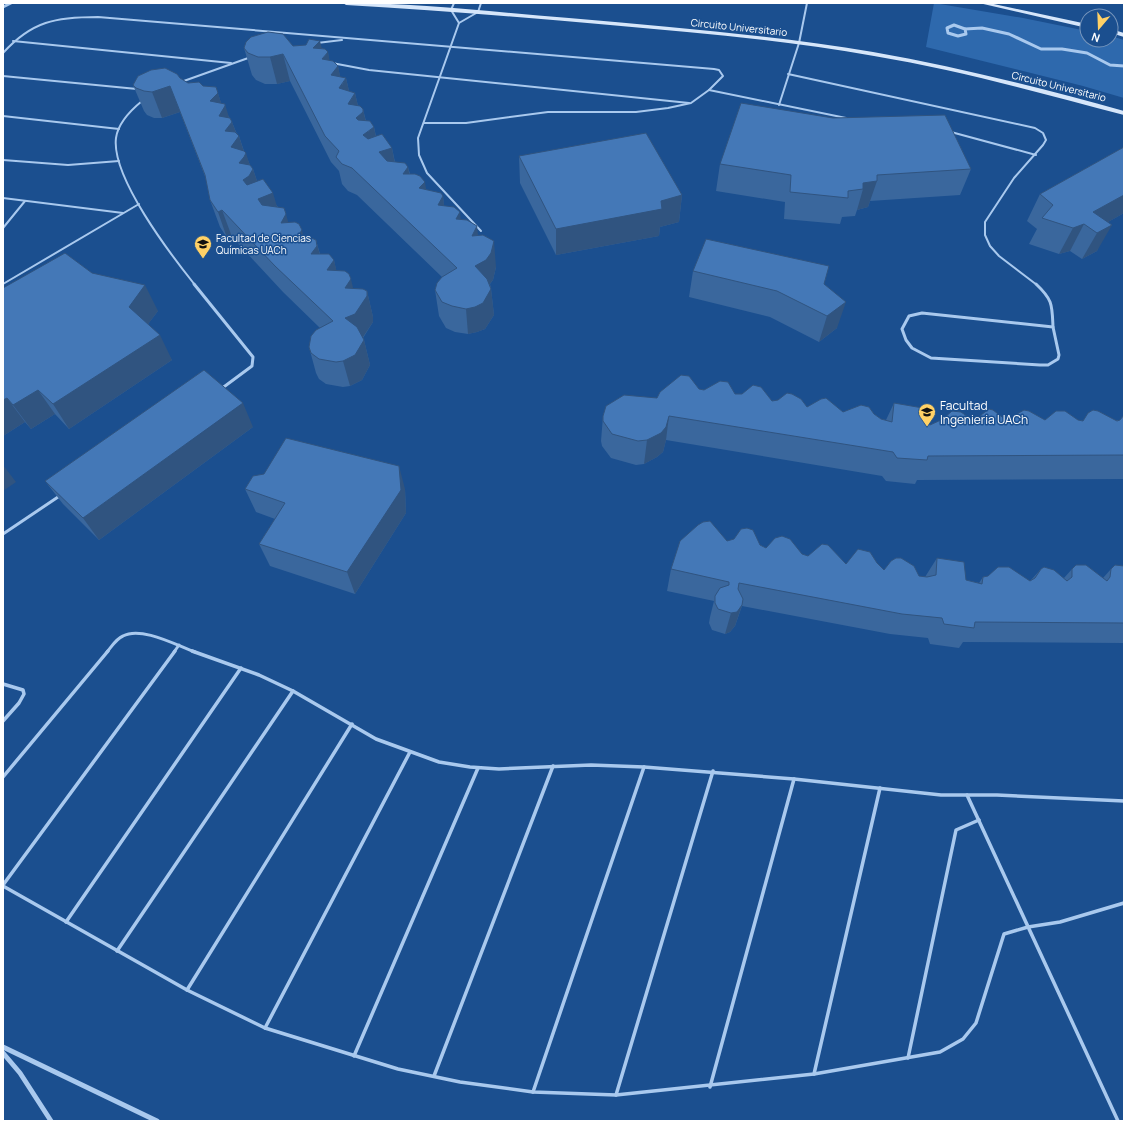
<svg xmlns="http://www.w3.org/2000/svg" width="1127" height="1124" font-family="Manrope,sans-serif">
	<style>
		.green { fill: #2e69ad }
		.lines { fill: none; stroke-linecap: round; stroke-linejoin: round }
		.lane-far2 { stroke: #a9c9ee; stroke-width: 2 }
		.lane-far1 { stroke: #a9c9ee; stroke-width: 3 }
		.lane { stroke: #a9c9ee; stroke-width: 3.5 }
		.street-far1 { stroke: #a9c9ee; stroke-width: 3 }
		.street { stroke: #a9c9ee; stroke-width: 5 }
		.secondary { fill: #d6e6fa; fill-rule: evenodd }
		.wall { fill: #3a679d }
		.shaded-wall { fill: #305480 }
		.building { fill: #4478b7; stroke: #305480 }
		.labels { text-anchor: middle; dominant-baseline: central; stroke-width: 3; stroke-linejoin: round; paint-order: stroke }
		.far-street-label { font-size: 10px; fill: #fff; stroke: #1b4f8f }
		.far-poi-label { font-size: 10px; fill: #fff; stroke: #1b4f8f; text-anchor: start }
		.poi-label { font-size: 12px; fill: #fff; stroke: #1b4f8f; text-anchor: start }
	</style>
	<rect width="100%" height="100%" fill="#1b4f8f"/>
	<polygon class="green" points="934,3 1023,18 1087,31 1087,40 1111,40 1111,36 1124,40 1124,98 1083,86 926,47"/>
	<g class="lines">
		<g class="lane-far2">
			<polyline points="454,3 451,10 459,23"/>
			<polyline points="481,3 478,12 459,23 418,138 419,155 427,173 481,231"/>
			<polyline points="13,41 231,63"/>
			<polyline points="317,43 342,40"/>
			<path d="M3 53C32 21 56 17 98 17L714 69 719 70 723 76 709 90 691 103 668 108 636 112H548L466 123H424"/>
			<polyline points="332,63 369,70 689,103"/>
			<polyline points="788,74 1035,128 1043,133 1046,140 1043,145 1014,178 985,222 985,235 990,246 999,256 1037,285"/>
			<polyline points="3,76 137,89"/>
			<polyline points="181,82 251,57"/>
			<polyline points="709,90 846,118"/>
			<path d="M142 101C131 110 118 123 116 138 111 177 171 255 195 285"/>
			<polyline points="779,105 799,43 807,3"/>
			<polyline points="3,116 119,129"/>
			<polyline points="951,132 1036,155"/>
			<polyline points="3,160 68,165 119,161"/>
			<polyline points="3,198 123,213"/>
			<polyline points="3,228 25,201"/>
			<polyline points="3,284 139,204"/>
		</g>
		<g class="lane-far1">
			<polyline points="194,284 253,357 252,366 221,389"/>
			<path d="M1036 284C1053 300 1052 305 1053 327"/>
			<polygon points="922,313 1053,327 1059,355 1058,359 1048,365 1040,365 931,358 912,348 906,340 902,329 909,316"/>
			<polyline points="3,534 61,495"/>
			<path d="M107 652C112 646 116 639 123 636 141 626 176 645 195 652"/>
			<polyline points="174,652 179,645"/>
		</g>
		<g class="lane">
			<polyline points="192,651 259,675 293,691 376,739 439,762 470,767 499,769 591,765 644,767 794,779 941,795 997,795 1124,801"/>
			<polyline points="3,684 23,690 24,694 19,703 3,721"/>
			<polyline points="3,777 108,651"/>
			<polyline points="967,795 1118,1121"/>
			<polyline points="3,885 175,651"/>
			<polyline points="3,886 187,990 265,1028 398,1069 460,1082 533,1092 616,1095 814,1074 940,1052 963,1039 976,1023 1004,934 1028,927 1060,922 1124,903"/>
			<polyline points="66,922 241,668"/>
			<polyline points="117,951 293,691"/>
			<polyline points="187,990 352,724"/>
			<polyline points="265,1028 410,752"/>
			<polyline points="354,1056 478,768"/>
			<polyline points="908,1058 956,830 979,820"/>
			<polyline points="814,1074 880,788"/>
			<polyline points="434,1076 553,766"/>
			<polyline points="710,1087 794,779"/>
			<polyline points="533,1092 644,767"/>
			<polyline points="616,1095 713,771"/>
		</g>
		<g class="street-far1">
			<polyline points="3,7 11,3"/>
			<polygon points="954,25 965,29 966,34 958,36 948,33 947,28"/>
			<polyline points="965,29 982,28 1009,34 1041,49 1062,49 1087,53 1110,65 1124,66"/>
		</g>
		<g class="street">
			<polyline points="3,1047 157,1121"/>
			<polyline points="3,1053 20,1073 51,1121"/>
		</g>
		<g class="secondary">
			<path d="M343 3C419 3 494 12 569 18 671 27 772 35 873 52 958 67 1041 88 1124 111V115C1041 93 958 70 874 56 787 40 698 33 610 25 522 17 434 10 346 5Z"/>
			<polygon points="979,3 989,3 1087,24 1087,28"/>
			<polygon points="1111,29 1124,33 1124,37 1111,33"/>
		</g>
	</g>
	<g class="wall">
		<polygon points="293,46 322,48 328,52 329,61 338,66 340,77 346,78 349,91 355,93 358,106 363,109 366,121 374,127 376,136 392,148 395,162 408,167 410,174 426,190 443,196 444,206 460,219 478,235 496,267 493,280 490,284 491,289 494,315 485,329 477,332 468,334 455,332 446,328 439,316 435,290 442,277 357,195 348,191 342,184 339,171 331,162 290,81 277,84 265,84 256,80 252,75 244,48"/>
		<polygon points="180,78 188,83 203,86 216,87 221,103 229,117 232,122 236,132 239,136 244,151 250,165 253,169 257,181 278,207 288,222 304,236 316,240 320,254 334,260 336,270 353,289 367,291 373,317 373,322 363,338 364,340 370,365 362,380 350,386 343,387 326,384 319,379 316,373 309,347 320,328 283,292 232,237 227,238 220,227 210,200 206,179 180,112 162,118 154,118 147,115 144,111 133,85"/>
		<polygon points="1124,147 1124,213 1108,222 1097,251 1082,259 1070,251 1059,254 1029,244 1037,229 1027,221 1040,194"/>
		<polygon points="519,156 682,195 679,222 660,227 659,236 556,255 520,183"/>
		<polygon points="720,164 971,169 960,195 870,201 868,207 857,210 855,216 842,217 840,224 784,219 785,202 716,191"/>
		<polygon points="693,271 824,284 837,328 819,342 770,317 689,297"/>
		<polygon points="3,288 158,311 148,324 172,360 69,429 55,414 31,429 25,422 3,436"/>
		<polygon points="699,389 704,390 735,394 807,407 843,412 874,414 881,419 886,420 894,403 930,425 974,421 979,420 981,415 1011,421 1015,415 1045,420 1078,420 1083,421 1120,420 1124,415 1124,479 917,480 915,484 886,481 882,476 666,440 663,452 657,457 644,464 636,465 611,458 602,446 601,441 603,416 657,398"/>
		<polygon points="253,427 99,540 63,504 45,481"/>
		<polygon points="245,489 405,489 406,513 355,594 270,566 259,544 275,519 256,512"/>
		<polygon points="727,541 760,545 766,548 802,554 808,556 846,564 877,563 884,570 925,577 937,558 966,580 979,583 983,577 1030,581 1031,580 1041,569 1064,578 1072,569 1103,578 1111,569 1124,566 1124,643 963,642 959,648 930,644 928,638 890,634 742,606 735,626 730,632 725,634 712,630 709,623 710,617 714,601 667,591 671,569"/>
	</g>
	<g class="shaded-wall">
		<polygon points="320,41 324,57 328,52 332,73 338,66 342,85 346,78 351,100 355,93 360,115 363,109 368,132 374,127 379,154 368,162 313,48"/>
		<polygon points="283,54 290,81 277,84 270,57"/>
		<polygon points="170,86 180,112 162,118 152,92"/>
		<polygon points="216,87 223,109 225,104 231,124 232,122 238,138 239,136 245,155 246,153 252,172 253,169 262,196 273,193 281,220 252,207 210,101"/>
		<polygon points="392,148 397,175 379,152"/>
		<polygon points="408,167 413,193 403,174"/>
		<polygon points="877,181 868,207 857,210 863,189 863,183"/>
		<polygon points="425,182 429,208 419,188"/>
		<polygon points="682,195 679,222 660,227 659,236 556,255 556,229"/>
		<polygon points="1124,195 1124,213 1094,230 1093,212"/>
		<polygon points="443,196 446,223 438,205"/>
		<polygon points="222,210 232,237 227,238 218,212"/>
		<polygon points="460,212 463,238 456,219"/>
		<polygon points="286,214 293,240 281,223"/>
		<polygon points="1084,224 1070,251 1059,254 1073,228"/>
		<polygon points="1112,225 1097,251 1082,259 1097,233"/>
		<polygon points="477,226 480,253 472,236"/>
		<polygon points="302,230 309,257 297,237"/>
		<polygon points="316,240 323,267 311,254"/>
		<polygon points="494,241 496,267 493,280 488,286 475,266"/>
		<polygon points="334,260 340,286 327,270"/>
		<polygon points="351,279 357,305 345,288"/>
		<polygon points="145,285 158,311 142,332 129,307"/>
		<polygon points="491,289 494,315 485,329 477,332 468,334 466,309"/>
		<polygon points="367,291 373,317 373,322 361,340 345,318"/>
		<polygon points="846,302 837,328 819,342 827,316"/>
		<polygon points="160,335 172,360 69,429 53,404"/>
		<polygon points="364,340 370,365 362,380 350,386 343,361"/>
		<polygon points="38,390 55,414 31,429 13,405"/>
		<polygon points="7,398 25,422 3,436 3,400"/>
		<polygon points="243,403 253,427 99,540 83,518"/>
		<polygon points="669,416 666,440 663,452 657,457 644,464 647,440"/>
		<polygon points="3,465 16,482 3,491"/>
		<polygon points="399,466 405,489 406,513 355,594 347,572"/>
		<polygon points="742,605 735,626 730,632 725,634 731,613"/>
	</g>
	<g class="building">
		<polygon points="268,32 283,34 293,46 306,45 309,39 320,41 313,48 325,49 328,52 322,59 333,61 338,66 331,75 346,78 339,88 355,93 348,104 360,106 363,109 363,112 356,118 358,120 370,121 374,127 363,135 368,139 382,134 392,148 379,152 387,161 405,163 408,167 403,174 415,174 420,176 425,182 419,188 441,193 443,196 438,205 454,207 460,212 456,219 467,220 477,226 472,236 483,235 494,241 491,253 486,260 475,266 487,279 491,289 483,303 475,307 466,309 452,306 442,302 435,290 437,283 442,277 457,268 352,168 342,164 336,157 339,151 325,136 283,54 270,57 258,57 248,53 244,48 246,42 251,37"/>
		<polygon points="165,68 177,74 180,78 188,83 199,82 203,86 216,87 218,93 210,101 225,104 225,106 219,116 230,118 232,122 225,131 235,132 239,136 231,147 244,151 246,153 244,157 239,163 250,165 253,169 249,176 243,180 247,185 263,179 273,193 258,199 262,205 284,208 286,214 281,223 295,222 299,224 302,230 297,237 307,236 316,240 317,246 311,254 329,254 334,260 327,270 345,271 349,274 351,279 345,288 363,289 367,291 367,296 355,314 345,318 357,327 364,340 355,355 343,361 336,362 319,359 311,353 309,347 311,336 316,330 333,321 275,266 222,210 218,212 210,200 205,175 170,86 152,92 144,91 136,88 133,85 138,76 151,70"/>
		<polygon points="741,103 833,118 945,115 971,169 877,175 877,181 863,183 863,189 848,191 848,198 790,192 791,175 720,164"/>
		<polygon points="646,133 682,195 661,201 662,209 556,229 519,156"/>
		<polygon points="1124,147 1124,195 1093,212 1112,225 1097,233 1084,224 1073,228 1042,218 1053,205 1040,194"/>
		<polygon points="706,239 829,266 824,284 846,302 827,316 777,291 693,271"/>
		<polygon points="65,253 92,273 145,285 129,307 160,335 53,404 38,390 13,405 7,398 3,400 3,288"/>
		<polygon points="204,370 243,403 83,518 45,481"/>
		<polygon points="681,375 689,376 699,389 704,390 720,381 728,382 735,394 742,394 753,385 761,387 772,401 778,400 787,393 792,394 801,399 807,407 821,399 826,398 843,412 861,405 869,407 874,414 881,419 892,422 894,403 923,408 924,422 930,425 943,419 952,411 961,412 974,421 979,419 981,415 989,409 993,410 1006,420 1011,421 1015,418 1015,415 1024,410 1029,411 1045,420 1056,411 1065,411 1078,420 1083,421 1088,413 1093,410 1098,411 1117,421 1120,420 1124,415 1124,455 928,456 927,460 897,458 893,452 669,416 666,427 661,433 647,440 638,441 612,434 603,421 603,416 606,406 624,395 657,398 660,392"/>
		<polygon points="286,438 399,466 401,490 347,572 259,544 285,503 245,489 253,476 264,474"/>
		<polygon points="710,521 727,541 734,539 741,529 747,528 753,530 760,545 766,548 775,538 782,536 790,539 802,554 808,556 822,544 828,545 846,564 858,549 870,552 877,563 884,570 891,561 896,558 901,558 914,566 919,576 927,577 936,575 937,558 964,562 966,580 982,584 983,577 988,576 998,567 1009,567 1030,581 1035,578 1041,569 1044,567 1054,570 1067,581 1072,577 1072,569 1076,565 1086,565 1107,581 1110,577 1111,569 1115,565 1124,566 1124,623 975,622 974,628 944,624 942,618 902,614 739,583 738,589 743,599 742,605 737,612 731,613 718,609 715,603 715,596 720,588 729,585 729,582 671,569 680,541 698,525 703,522"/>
	</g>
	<defs>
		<g id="school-pin" transform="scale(0.9)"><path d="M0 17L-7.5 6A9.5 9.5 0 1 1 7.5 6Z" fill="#ffd166" stroke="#1b4f8f"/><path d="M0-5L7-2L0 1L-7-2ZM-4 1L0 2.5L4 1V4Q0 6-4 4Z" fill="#111"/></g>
	</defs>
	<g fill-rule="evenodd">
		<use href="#school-pin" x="203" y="244"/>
		<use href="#school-pin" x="927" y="412"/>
	</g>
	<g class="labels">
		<g class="far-street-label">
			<text transform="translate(739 27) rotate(6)">Circuito Universitario</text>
			<text transform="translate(1059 86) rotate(14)">Circuito Universitario</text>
		</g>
		<g class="far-poi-label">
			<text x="216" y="238">Facultad de Ciencias<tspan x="216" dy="12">Químicas UACh</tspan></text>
		</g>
		<g class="poi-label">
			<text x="940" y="405">Facultad<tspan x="940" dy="14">Ingenieria UACh</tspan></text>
		</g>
	</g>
	<rect width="1127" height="1124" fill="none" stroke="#ffffff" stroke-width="8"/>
	<g transform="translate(1099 28) rotate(199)"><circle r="19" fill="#1b4f8f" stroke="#7695bc"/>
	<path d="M0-3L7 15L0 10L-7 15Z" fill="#ffd166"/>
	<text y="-6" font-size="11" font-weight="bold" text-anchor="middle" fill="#ffffff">N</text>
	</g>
</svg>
